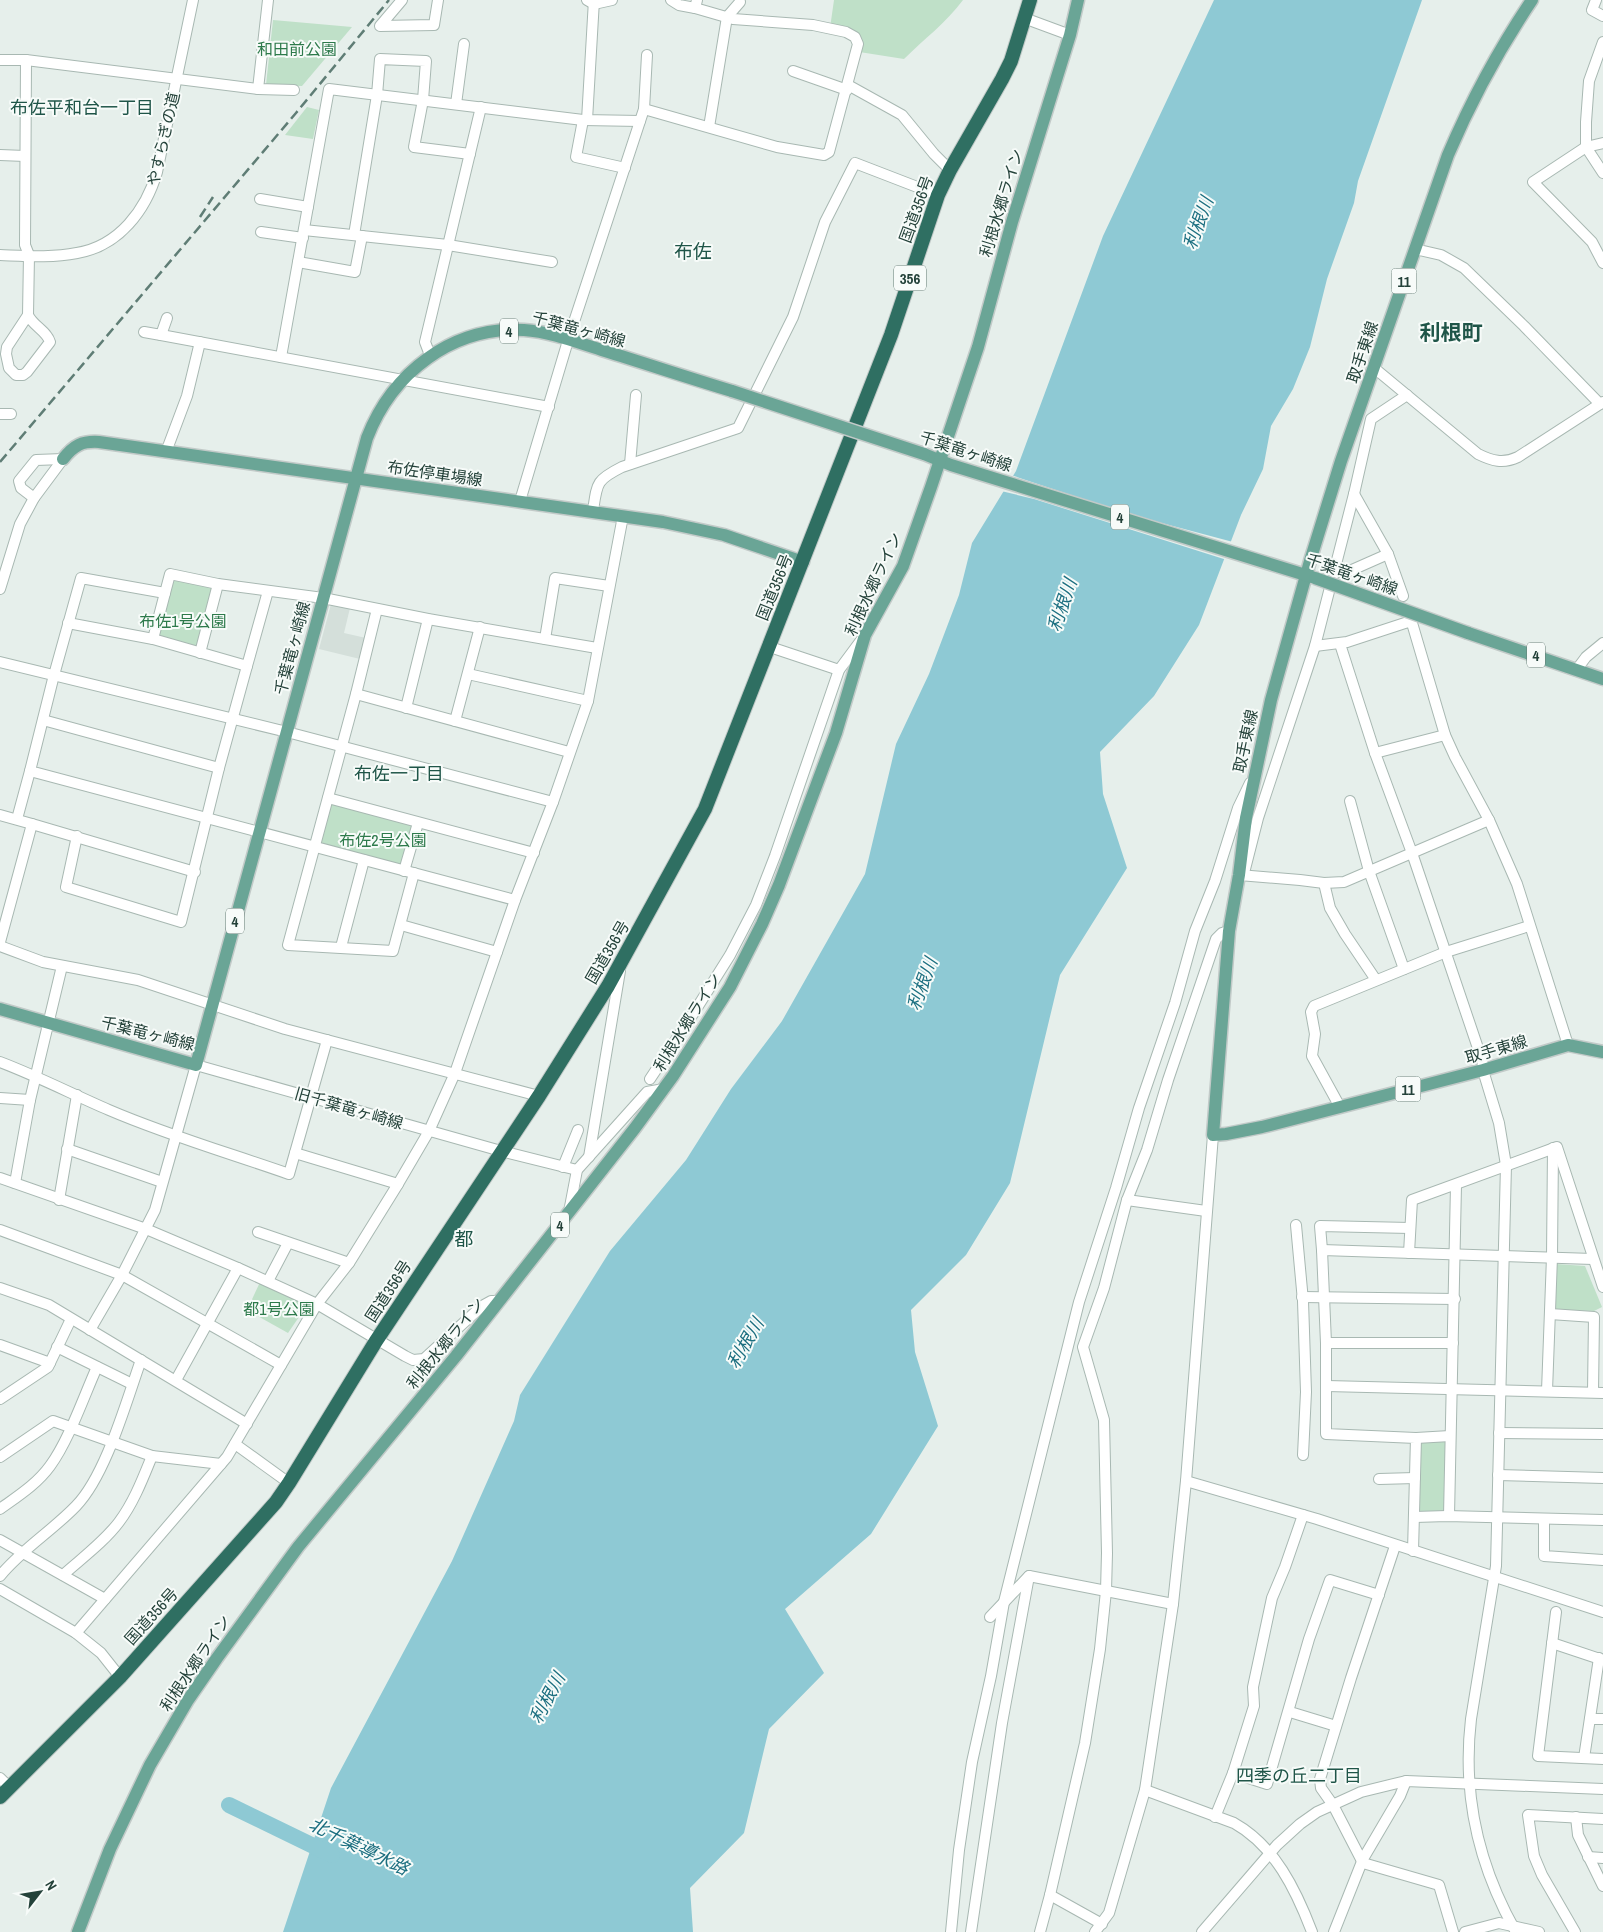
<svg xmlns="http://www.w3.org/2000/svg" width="1603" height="1932" font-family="'Archivo Narrow','Noto Sans JP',sans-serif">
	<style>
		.built { fill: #d4dfda }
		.green { fill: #bfe0c8 }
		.water { fill: #8ec9d4 }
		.pier { fill: #e6efeb }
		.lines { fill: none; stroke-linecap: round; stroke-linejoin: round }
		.river { stroke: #8ec9d4; stroke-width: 16 }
		.minor-casing { stroke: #a8b8b2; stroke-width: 12 }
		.major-casing { stroke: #c2cac8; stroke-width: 15 }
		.highway-casing { stroke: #c2cac8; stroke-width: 16 }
		.minor { stroke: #fff; stroke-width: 10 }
		.major { stroke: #6aa596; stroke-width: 12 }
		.highway { stroke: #2f6f62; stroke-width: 14 }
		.rail { stroke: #5f7d75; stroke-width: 2.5; stroke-dasharray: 10 5; stroke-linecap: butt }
		.major-bridge-casing { stroke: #c2cac8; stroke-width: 15; stroke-linecap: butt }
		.major-bridge { stroke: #6aa596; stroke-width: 12 }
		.labels { text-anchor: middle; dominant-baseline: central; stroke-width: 4; stroke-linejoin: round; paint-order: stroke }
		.shield { fill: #f7fbf9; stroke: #637a73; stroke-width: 1 }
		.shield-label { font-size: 15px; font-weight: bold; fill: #24423a }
		.park-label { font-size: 16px; fill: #2d7a4b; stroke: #f7fbf9 }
		.street-label { font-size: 16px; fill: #24423a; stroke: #f7fbf9 }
		.neighbourhood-label { font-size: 18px; fill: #1f5548; stroke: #f7fbf9 }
		.water-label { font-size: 18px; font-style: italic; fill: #1c6f80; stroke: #f7fbf9 }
		.quarter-label { font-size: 19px; fill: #1f5548; stroke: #f7fbf9 }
		.district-label { font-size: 21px; font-weight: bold; fill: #1f5548; stroke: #f7fbf9 }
	</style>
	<rect width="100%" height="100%" fill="#e6efeb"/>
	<polygon class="built" points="331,604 350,608 344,633 366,638 360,659 319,649"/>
	<g class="green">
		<path d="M834 0H963C946 23 924 39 904 59L853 51 852 36 830 28Z"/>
		<polygon points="273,20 352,27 302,86 266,85"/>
		<polygon points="307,107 319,110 313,139 285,135"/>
		<polygon points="173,580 213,587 197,649 158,637"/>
		<polygon points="331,804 414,826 403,867 324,845 321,841"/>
		<polygon points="1556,1264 1585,1266 1602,1307 1594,1311 1555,1310"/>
		<polygon points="261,1280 308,1304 288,1333 247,1310"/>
		<polygon points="1448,1438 1447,1516 1416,1513 1418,1440"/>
	</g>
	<polygon class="water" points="1214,0 1422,0 1358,181 1354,203 1327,279 1310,347 1293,389 1271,426 1263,469 1241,515 1199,625 1154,696 1100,752 1103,794 1127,868 1060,975 1010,1183 966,1255 911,1310 915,1352 938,1426 871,1534 785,1609 824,1673 769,1729 744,1833 690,1888 693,1932 283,1932 331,1788 452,1561 514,1421 520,1395 610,1251 686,1160 731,1089 782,1021 865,874 896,744 929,674 959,595 972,543 1016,471 1103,236"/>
	<polygon class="pier" points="1011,475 1128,514 1233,542 1227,560 1034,499 1001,491"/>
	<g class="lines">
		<polyline class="river" points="229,1805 332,1855"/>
		<g class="minor-casing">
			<g id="minor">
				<polyline points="402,0 380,26 434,25 438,0"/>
				<polyline points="587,0 594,4 612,0"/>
				<polyline points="671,0 679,5 695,8"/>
				<polyline points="1596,0 1592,10 1603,16"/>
				<polyline points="1024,18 1070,35"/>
				<polyline points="1603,42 1589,81 1586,122 1586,147 1603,173"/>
				<polyline points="0,60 26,60 258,89 294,90"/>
				<path d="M26 60 25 245 29 255 28 315 7 347 6 354 9 368 16 375H23L27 372 50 342C47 331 33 326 28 315"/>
				<polyline points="793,71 847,90"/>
				<polyline points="848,85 902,115 934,154 950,170"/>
				<polyline points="258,89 268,0"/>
				<polyline points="456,104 464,44"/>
				<polyline points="644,109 777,147 824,155 829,152 858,44 855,37 846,32 813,25 733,19 695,8 697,0"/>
				<polyline points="583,120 576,157 625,168"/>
				<polyline points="587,120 594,0"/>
				<polyline points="709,127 727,17 740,2"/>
				<polyline points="1603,143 1586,147 1533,182 1592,242 1603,263"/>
				<polyline points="0,155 25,156"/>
				<polyline points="260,199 308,207"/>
				<polyline points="304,230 448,245 552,262"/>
				<polyline points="261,232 303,238"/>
				<polyline points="354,235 377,95 380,59 426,61 423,100 414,147 470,154"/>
				<polyline points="1415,249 1441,255 1464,268 1524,326 1600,404"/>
				<path d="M0 255C26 256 52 258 77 253 119 246 146 210 157 172L193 0"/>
				<polyline points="298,262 355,272 362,236"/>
				<polyline points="144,332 161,335 167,318"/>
				<polyline points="161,335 549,407"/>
				<polyline points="430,355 425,342 481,107"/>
				<polyline points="281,357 329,89 583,120 640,121"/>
				<path d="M1373 367 1478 454C1492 461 1503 464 1518 457L1603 402"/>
				<polyline points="0,414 11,414"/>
				<polyline points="166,452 187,396 200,342"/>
				<polyline points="630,464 636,395"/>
				<polyline points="1354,494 1388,554 1403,596"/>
				<polyline points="34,498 21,488 19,481 36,460 63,459"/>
				<polyline points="520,501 570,334 644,109 647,55"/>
				<path d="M593 511C597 483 596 480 622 467L738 428 793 317 825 222 855 163 938 195"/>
				<polyline points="1335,570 1345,573 1388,554"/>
				<polyline points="0,589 20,524 34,498 63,459"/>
				<polyline points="165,593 153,639 247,666 268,591"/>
				<polyline points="377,609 356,694 288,945 393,951 414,873"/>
				<polyline points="68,623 153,639"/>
				<polyline points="545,639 555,578 609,586"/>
				<path d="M1340 644 1375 753 1412 853 1482 1060 1485 1077 1499 1123 1506 1165 1496 1566 1471 1719C1462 1796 1478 1865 1516 1932"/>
				<polyline points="1315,646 1347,642 1408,622 1412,623 1445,735 1455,757 1489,820 1517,884 1568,1045"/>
				<polyline points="770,647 839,670"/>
				<polyline points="200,653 218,584"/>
				<polyline points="0,662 287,732 553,802"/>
				<polyline points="1577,669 1586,657 1603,643"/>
				<polyline points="468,674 588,701"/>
				<polyline points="356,694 569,752"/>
				<polyline points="406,708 428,619"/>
				<polyline points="43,720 219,768"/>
				<polyline points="455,721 480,627"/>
				<polyline points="1375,753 1445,735"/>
				<polyline points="328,798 534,853"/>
				<polyline points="1350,801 1369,871 1404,969"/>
				<polyline points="0,815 32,824 0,942"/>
				<polyline points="17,819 30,771"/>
				<polyline points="32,824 195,872"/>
				<polyline points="77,836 66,887 181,922 219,768 247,666"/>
				<polyline points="404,871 418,823"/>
				<polyline points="1239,875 1300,880 1324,883 1344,882 1489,820"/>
				<polyline points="1240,875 1245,869 1258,818 1315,646 1354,494 1371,419 1407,395"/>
				<polyline points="1324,883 1330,908 1345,934 1376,980"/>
				<polyline points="515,900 30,771 54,675 81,578 165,593 170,574 218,584 323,598 428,619 597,648"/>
				<polyline points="401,925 497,952"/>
				<polyline points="0,946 43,962 138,980 285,1029 539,1096"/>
				<polyline points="341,947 364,860"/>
				<path d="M0 1062C37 1076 72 1094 109 1110 167 1135 229 1153 289 1174L327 1040"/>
				<polyline points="650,1079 693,1014 730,955 756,905 775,856 839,670 862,639"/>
				<polyline points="0,1098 30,1100 62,966"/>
				<polyline points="1340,1107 1312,1056 1315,1034 1311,1012 1314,1006 1446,952 1529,926"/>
				<polyline points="67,1149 162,1182"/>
				<polyline points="295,1153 398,1184"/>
				<polyline points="589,1157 620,971"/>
				<polyline points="563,1167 578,1130"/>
				<polyline points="0,1178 146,1229 238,1268 317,1304 405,1356 413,1360 424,1359 482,1306 491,1301 500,1301"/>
				<polyline points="15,1183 30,1100"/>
				<polyline points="59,1200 77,1095"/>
				<polyline points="1127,1200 1206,1211"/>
				<polyline points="569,1212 577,1170 647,1092 664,1089"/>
				<polyline points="1296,1225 1303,1301 1306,1392 1303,1455"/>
				<polyline points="0,1230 122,1275 281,1365"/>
				<polyline points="258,1232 349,1263"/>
				<polyline points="1322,1250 1320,1226 1410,1228"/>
				<polyline points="1409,1253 1412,1200 1557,1147 1603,1287"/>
				<polyline points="268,1281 288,1243"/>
				<polyline points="0,1288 49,1305 247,1424"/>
				<polyline points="1302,1297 1455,1299"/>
				<polyline points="1550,1314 1594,1317 1593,1392"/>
				<polyline points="90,1330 122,1275 155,1210 196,1065 501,1151 577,1170"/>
				<polyline points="1326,1343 1453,1343"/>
				<polyline points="0,1345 50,1363"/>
				<polyline points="57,1347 132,1384"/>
				<polyline points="176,1380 238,1268"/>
				<polyline points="1327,1386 1603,1393"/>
				<polyline points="1547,1391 1552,1257 1553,1148"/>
				<polyline points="0,1399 48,1367 71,1319"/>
				<polyline points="1499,1433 1603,1434"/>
				<polyline points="1416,1438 1450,1436"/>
				<polyline points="235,1444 289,1483"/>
				<polyline points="0,1457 53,1421 152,1456 221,1464"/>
				<polyline points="1498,1475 1603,1478"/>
				<polyline points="1379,1479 1415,1478"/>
				<polyline points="1186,1481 1317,1519 1603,1612"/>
				<path d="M0 1509C18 1496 37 1484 50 1466 69 1440 84 1396 97 1367"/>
				<polyline points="1449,1516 1456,1185"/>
				<polyline points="1415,1517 1447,1516 1603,1520"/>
				<polyline points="1544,1519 1544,1556 1603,1560"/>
				<polyline points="0,1540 105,1599"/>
				<polyline points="1413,1551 1416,1438 1326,1434 1326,1343 1322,1250 1593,1259"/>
				<path d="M63 1575C82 1558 104 1542 119 1522 134 1502 143 1478 152 1456"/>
				<path d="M0 1576C22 1549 52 1531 76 1506 106 1475 126 1402 141 1360"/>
				<polyline points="0,1589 76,1633 101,1653 120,1677"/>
				<polyline points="1556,1612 1538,1756 1603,1759"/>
				<polyline points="990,1617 1029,1576"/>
				<polyline points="76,1633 227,1457 317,1304 349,1263 398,1184 429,1131 455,1073 515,900 553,802 588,701 623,516"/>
				<polyline points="1552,1643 1603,1660"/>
				<polyline points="1290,1712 1336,1726"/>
				<polyline points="1590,1719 1603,1719"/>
				<polyline points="1584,1758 1599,1658"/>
				<polyline points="1233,1773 1254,1706 1253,1687 1272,1598 1285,1567 1303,1515"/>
				<polyline points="0,1778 10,1788"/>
				<path d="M1145 1790 1234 1823C1275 1846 1296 1890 1312 1932"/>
				<polyline points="1215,1817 1233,1773 1267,1784 1309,1639 1330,1580 1379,1595"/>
				<polyline points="1576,1817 1578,1835 1603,1886"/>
				<polyline points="1588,1857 1603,1858"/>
				<polyline points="1363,1863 1333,1805 1321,1788 1320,1779 1351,1678 1395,1546"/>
				<polyline points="1363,1863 1439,1885 1453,1932"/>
				<polyline points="1050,1895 1102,1924"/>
				<polyline points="951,1932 959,1850 972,1762 991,1676 1004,1602 1079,1302 1116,1188 1139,1108 1175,1003 1195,931 1215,881 1238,808 1250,783"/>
				<polyline points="971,1932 1002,1723 1029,1576 1173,1604"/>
				<polyline points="1040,1932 1050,1895 1085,1743 1100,1649 1106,1591 1107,1553 1104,1420 1083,1347 1104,1288 1127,1200 1147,1150 1168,1080 1216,939 1222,933 1229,931"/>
				<polyline points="1095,1932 1109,1913 1145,1790 1173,1604 1186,1481 1213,1135"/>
				<polyline points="1202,1932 1277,1845 1300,1824 1317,1812 1361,1792 1406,1781 1603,1789"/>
				<polyline points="1334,1932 1363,1859 1400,1796 1406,1781"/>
				<polyline points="1465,1932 1499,1923 1539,1932"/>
				<polyline points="1575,1932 1542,1875 1534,1856 1528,1815 1603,1819"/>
			</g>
		</g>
		<g class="major-casing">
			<g id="major">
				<path d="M1532 0C1499 49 1471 101 1448 155L1341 461 1310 561 1271 700 1246 818 1239 875 1229 931 1213 1135 1226 1134 1262 1127 1340 1107 1483 1070 1568 1045 1603 1052"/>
				<polyline points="924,454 951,465 1312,577"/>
				<path d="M63 459C74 445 82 441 99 442L663 522 724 535 803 562"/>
				<polyline points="1468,633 1603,679"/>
				<path d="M0 1009 196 1065 367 438C392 373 452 326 524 330 552 332 579 343 605 351 647 364 689 378 732 391"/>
				<polyline points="78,1932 110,1849 150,1765 188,1700 217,1658 298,1547 456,1356 635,1128 673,1076 730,987 762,924 779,885 836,733 865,635 903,566 931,487 978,347 1012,222 1070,35 1078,0"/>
			</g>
		</g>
		<g class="highway-casing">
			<polyline id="highway" points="0,1797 120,1677 276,1502 289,1483 376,1341 539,1096 608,986 705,809 891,335 938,195 950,170 1002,79 1011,61 1030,0"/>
		</g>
		<use href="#minor" class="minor"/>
		<use href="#major" class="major"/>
		<use href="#highway" class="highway"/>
		<g class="rail">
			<polyline points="200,217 213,197"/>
			<polyline points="0,462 296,113 389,0"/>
		</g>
		<g class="major-bridge-casing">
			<g id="major-bridge">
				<polyline points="732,391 924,454"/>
				<polyline points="1315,578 1468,633"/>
			</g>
		</g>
		<use href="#major-bridge" class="major-bridge"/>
	</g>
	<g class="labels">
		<g class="shield">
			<rect x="894" y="265.5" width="32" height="25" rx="4"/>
			<rect x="1391.5" y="268.5" width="25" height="25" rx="4"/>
			<rect x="500" y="318.5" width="18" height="25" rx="4"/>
			<rect x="1111" y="504.5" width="18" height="25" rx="4"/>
			<rect x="1527" y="642.5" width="18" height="25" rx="4"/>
			<rect x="226" y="908.5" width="18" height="25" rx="4"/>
			<rect x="1395.5" y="1076.5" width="25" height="25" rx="4"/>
			<rect x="551" y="1212.5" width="18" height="25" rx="4"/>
		</g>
		<g class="shield-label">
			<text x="910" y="278">356</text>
			<text x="1404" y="281">11</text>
			<text x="509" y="331">4</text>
			<text x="1120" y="517">4</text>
			<text x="1536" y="655">4</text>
			<text x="235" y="921">4</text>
			<text x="1408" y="1089">11</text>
			<text x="560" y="1225">4</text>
		</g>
		<g class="park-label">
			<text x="297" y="49">和田前公園</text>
			<text x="183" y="621">布佐1号公園</text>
			<text x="383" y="840">布佐2号公園</text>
			<text x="279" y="1309">都1号公園</text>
		</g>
		<g class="street-label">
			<text transform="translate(163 139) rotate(-77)">やすらぎの道</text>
			<text transform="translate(1001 203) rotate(-73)">利根水郷ライン</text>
			<text transform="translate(916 209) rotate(-70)">国道356号</text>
			<text transform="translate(579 329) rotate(15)">千葉竜ヶ崎線</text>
			<text transform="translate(1362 352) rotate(-71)">取手東線</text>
			<text transform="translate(966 451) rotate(18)">千葉竜ヶ崎線</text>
			<text transform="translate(435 473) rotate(8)">布佐停車場線</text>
			<text transform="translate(1352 574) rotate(19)">千葉竜ヶ崎線</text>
			<text transform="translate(873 584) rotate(-65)">利根水郷ライン</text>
			<text transform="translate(774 587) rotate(-68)">国道356号</text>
			<text transform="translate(292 648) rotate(-75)">千葉竜ヶ崎線</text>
			<text transform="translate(1245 741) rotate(-78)">取手東線</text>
			<text transform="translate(607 952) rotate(-60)">国道356号</text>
			<text transform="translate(687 1022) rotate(-58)">利根水郷ライン</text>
			<text transform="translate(148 1033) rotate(14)">千葉竜ヶ崎線</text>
			<text transform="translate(1496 1049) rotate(-16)">取手東線</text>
			<text transform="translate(349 1108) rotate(16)">旧千葉竜ヶ崎線</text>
			<text transform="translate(388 1291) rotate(-57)">国道356号</text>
			<text transform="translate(445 1343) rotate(-51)">利根水郷ライン</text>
			<text transform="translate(151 1616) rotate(-48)">国道356号</text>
			<text transform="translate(195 1663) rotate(-56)">利根水郷ライン</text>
		</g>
		<g class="neighbourhood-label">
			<text x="82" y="107">布佐平和台一丁目</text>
			<text x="399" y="773">布佐一丁目</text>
			<text x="1299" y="1775">四季の丘二丁目</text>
		</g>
		<g class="water-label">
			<text transform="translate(1198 223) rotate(-70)">利根川</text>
			<text transform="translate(1062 605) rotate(-71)">利根川</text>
			<text transform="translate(922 984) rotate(-70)">利根川</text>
			<text transform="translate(745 1343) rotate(-60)">利根川</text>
			<text transform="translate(547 1698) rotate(-62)">利根川</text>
			<text transform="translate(359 1846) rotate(26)">北千葉導水路</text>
		</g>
		<g class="quarter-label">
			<text x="693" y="251">布佐</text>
			<text x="464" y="1239">都</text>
		</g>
		<g class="district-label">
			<text x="1451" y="332">利根町</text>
		</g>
	</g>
	<g transform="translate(40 1892) rotate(59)" stroke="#f7fbf9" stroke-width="4" paint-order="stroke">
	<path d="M0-4L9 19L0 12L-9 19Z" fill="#24423a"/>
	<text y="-8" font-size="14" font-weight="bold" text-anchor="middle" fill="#24423a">N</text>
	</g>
</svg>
